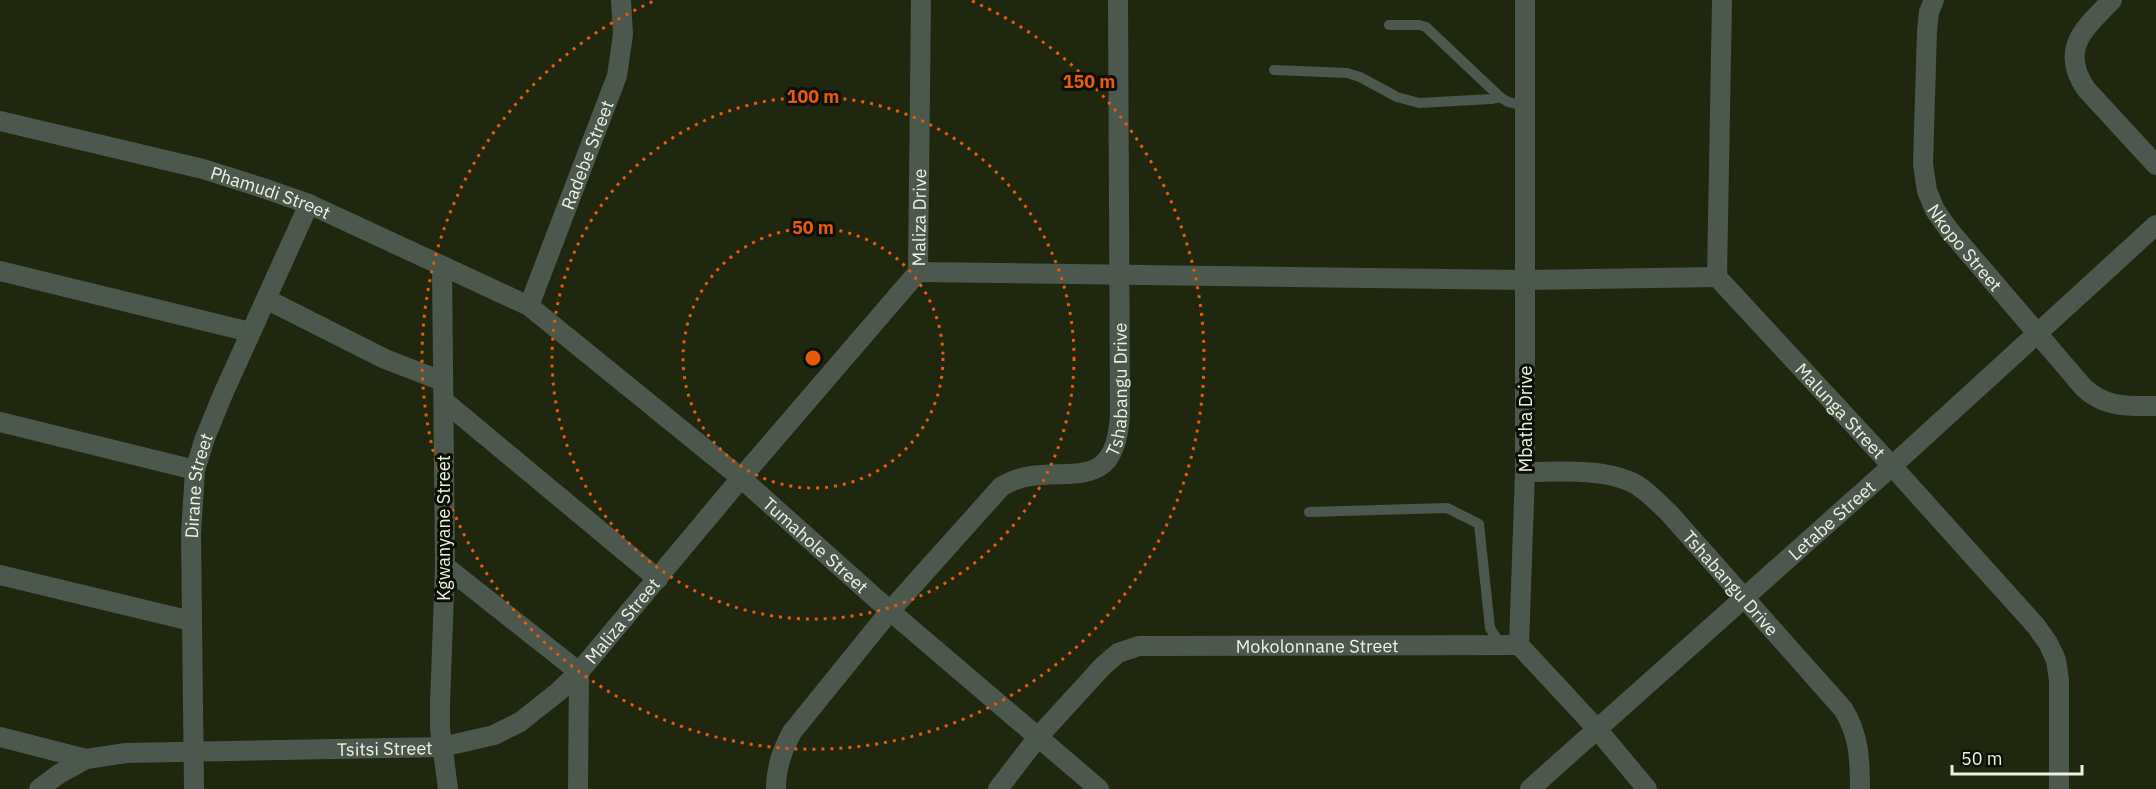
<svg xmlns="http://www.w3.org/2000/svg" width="2156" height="789" font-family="'IBM Plex Sans',sans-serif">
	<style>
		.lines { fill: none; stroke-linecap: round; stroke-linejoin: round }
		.service { stroke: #4c574e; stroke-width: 10 }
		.minor { stroke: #4c574e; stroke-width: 20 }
		.ring { fill: none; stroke: #e8590c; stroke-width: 3; stroke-dasharray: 3 6 }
		.labels { text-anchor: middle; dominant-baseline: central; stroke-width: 6; stroke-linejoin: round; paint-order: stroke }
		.street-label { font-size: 18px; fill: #ecf2e2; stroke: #0b0f05 }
		.centre { fill: #e8590c; stroke: #0b0f05; stroke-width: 3 }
		.ring-label { font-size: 18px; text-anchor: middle; font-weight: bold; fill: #e8590c; stroke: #0b0f05; stroke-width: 6; stroke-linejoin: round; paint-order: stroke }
	</style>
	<rect width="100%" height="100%" fill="#1f280e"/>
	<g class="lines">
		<g class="service">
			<polyline points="1389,25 1419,25 1426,27 1500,97 1508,102 1525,106"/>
			<polyline points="1274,70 1347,73 1360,77 1397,97 1419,103 1491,99 1500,97"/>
			<polyline points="1309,512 1447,508 1479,524 1490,628 1500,644"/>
		</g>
		<g class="minor">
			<polyline points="1525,0 1525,472 1519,645 1597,729 1647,789"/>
			<path id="s1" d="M1722 0 1717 277 1892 466 2036 626 2048 643 2056 660 2059 680V789"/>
			<path id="s2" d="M1934 0 1929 12 1927 31 1923 164 1927 191 1935 210 1949 230 2084 388C2106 408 2128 406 2156 406"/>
			<path d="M2112 0C2084 29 2059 49 2086 89L2156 165"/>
			<path id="s3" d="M0 121 203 169 263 188 309 204 529 306 741 478 890 611 1099 789"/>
			<polyline points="442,266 445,566 440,704 440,728 448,789"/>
			<polyline points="0,271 250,332"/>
			<polyline points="918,272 1526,280 1717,277"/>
			<polyline points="266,299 385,359 442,381"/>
			<path id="s4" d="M529 306 617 76 623 34 621 0"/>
			<polyline points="444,401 658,579"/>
			<polyline points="0,422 195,470"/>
			<path id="s5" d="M1525 472C1558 472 1598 468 1629 481 1644 487 1657 502 1669 513L1843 709C1859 734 1860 759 1860 789"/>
			<polyline points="445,566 579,672"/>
			<polyline points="0,575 191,621"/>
			<path id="s6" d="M0 737 86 759 126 753 442 747 494 735 520 722 558 692 579 672 741 478 918 272 921 0"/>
			<polyline points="39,789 59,774 86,759"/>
			<path id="s7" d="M194 789 191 534 195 470 205 438 223 394 309 204"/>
			<polyline points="578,789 579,672"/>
			<path id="s8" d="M776 789C776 767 782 751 792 732L890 611 1001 487C1052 454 1116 508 1120 413L1118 0"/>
			<path id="s9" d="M998 789 1038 737 1103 666 1118 653 1139 646 1519 645"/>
			<path id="s10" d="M1530 789 1892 466 2156 225"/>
		</g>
	</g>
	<g class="ring">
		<circle cx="813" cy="358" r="130"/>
		<circle cx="813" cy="358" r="261"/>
		<path d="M972 1A391 391 0 1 1 654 1"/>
	</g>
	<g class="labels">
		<g class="street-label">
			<text stroke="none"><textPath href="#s4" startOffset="162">Radebe Street</textPath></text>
			<text stroke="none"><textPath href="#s3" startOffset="280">Phamudi Street</textPath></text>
			<text stroke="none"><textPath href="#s6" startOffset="1184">Maliza Drive</textPath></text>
			<text stroke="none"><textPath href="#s2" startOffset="261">Nkopo Street</textPath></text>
			<text stroke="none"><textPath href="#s8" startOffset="567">Tshabangu Drive</textPath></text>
			<text stroke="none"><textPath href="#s1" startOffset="459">Malunga Street</textPath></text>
			<text transform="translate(1525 419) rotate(-90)">Mbatha Drive</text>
			<text stroke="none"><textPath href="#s7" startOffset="304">Dirane Street</textPath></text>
			<text stroke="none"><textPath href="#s10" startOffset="404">Letabe Street</textPath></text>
			<text transform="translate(443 528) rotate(-90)">Kgwanyane Street</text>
			<text stroke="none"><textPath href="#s3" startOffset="936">Tumahole Street</textPath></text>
			<text stroke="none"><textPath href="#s5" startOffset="250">Tshabangu Drive</textPath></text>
			<text stroke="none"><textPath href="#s6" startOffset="672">Maliza Street</textPath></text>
			<text stroke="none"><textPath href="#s9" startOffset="382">Mokolonnane Street</textPath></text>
			<text stroke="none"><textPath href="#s6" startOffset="388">Tsitsi Street</textPath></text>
		</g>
	</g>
	<circle cx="813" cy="358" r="9" class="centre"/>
	<g class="ring-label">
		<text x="1089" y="88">150 m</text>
		<text x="813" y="103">100 m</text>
		<text x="813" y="234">50 m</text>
	</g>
	<path d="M1952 765v9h130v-9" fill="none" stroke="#ecf2e2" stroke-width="3"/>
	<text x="1961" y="765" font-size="18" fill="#ecf2e2" stroke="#0b0f05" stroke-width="4.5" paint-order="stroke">50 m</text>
</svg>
